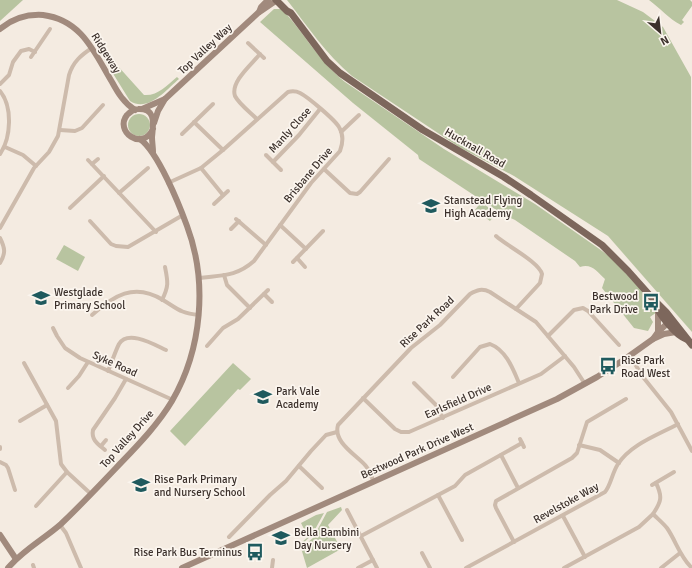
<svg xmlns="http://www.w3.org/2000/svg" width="692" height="568" font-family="Signika,sans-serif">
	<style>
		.green { fill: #b8c4a0 }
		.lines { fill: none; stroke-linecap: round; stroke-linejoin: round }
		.street { stroke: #cdbbac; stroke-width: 4 }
		.secondary { stroke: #a18a7d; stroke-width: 6 }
		.primary { stroke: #7d675c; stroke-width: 7 }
		.labels { text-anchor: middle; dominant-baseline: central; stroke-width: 3.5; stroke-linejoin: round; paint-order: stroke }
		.street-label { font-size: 11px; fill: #3b302b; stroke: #fbf5ee }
		.poi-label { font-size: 11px; fill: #3b302b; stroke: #fbf5ee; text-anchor: start }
	</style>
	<rect width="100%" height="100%" fill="#f4ebe1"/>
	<g class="green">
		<polygon points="0,0 23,0 0,21"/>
		<path d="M287 0H617L643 12 663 27 691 77 692 332 608 236 514 176 459 147 352 76C326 54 308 27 287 0Z"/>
		<path d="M649 0H690L692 2V6L682 20 684 22 681 25C669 19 660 8 649 0Z"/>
		<path d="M274 9H282C304 33 319 61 345 82L444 149 535 204 598 248 609 256 642 290 657 312 650 317 653 322 648 331 634 328 602 288 605 279C597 272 592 263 580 267L575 261 515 220 504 215 419 159 418 155 353 103 260 22Z"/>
		<path d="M104 59 115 60 116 64 144 95C158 96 166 86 177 77L179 79C167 89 148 113 130 101Z"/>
		<circle cx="139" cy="125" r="11"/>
		<polygon points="481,202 496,213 490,221 475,210"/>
		<polygon points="64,245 85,257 78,271 56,259"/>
		<polygon points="233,363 251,379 240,390 238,389 185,446 170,431"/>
		<polygon points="341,507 342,510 328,525 341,549 307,568 301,548 313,538 327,512"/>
		<polygon points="324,513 312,535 301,545 302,542 308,537 301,523 316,515"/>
	</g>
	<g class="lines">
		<g class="street">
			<polyline points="248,43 264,58"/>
			<polyline points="31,57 50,29"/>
			<polyline points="0,84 9,75 13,62 21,51 29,49 35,52"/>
			<path d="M0 91C13 107 11 138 0 154"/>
			<path d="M257 119C250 112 239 104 235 96 230 82 252 64 260 54"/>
			<polyline points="194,122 223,150"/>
			<polyline points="60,130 75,131 82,128 103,105"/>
			<polyline points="341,132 359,115"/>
			<polyline points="182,134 213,104"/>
			<polyline points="5,147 23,155 36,166"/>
			<polyline points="266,155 281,170"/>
			<polyline points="88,160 156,232"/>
			<polyline points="273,162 299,135 320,109"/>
			<polyline points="92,164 98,159"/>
			<polyline points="201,168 223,195"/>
			<polyline points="324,169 350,193 357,194 360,192 389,159"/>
			<path d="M168 183 201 168 223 150 288 92C292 91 296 91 300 93 308 97 335 120 339 127 344 135 343 143 340 151L311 183 254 261C236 277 221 275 199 278"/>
			<polyline points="119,193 148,168"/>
			<polyline points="214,204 228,191"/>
			<polyline points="70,208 104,176"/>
			<polyline points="236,219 266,245"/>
			<polyline points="90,221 111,244 116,246 128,247 183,215"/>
			<polyline points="280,225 306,249"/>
			<path d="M0 228 34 168 49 152 58 136 69 75C73 62 81 55 92 48"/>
			<polyline points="231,229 239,221"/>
			<path d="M496 236C507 246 539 262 542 274L540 283 516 309"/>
			<path d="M0 238C5 248 6 253 0 263"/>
			<polyline points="297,258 305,267"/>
			<polyline points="293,262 323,231"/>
			<polyline points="224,275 227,285 250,308"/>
			<polyline points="264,294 272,302"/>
			<path d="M162 300C169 286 168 282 165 267"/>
			<path d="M92 315C113 296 134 282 163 300 178 309 180 313 199 315"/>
			<polyline points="53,328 57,336 65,348 80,358 173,400"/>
			<polyline points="548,336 574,310 583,308 588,311 619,345"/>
			<polyline points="207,346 223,328 238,319 268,290"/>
			<polyline points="630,356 643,377 671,412 692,451"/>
			<polyline points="24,363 56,421 61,464 67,472 91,494"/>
			<path d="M108 371C112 362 115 352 119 344 128 329 155 345 166 350"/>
			<path d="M453 377 480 347 490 344C506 350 513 369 519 383"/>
			<polyline points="414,383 436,405 443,418"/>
			<polyline points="68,388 79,376 88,362"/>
			<polyline points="363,398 395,429 401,432 409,432 541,374 565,356"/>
			<polyline points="20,421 47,405"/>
			<polyline points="520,439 524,447"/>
			<polyline points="579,445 600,450 619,463"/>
			<polyline points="101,446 106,440"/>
			<polyline points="0,447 0,449"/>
			<path d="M105 450C98 444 91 440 93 430L115 398 126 379"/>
			<polyline points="501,455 518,488"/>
			<polyline points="0,462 6,465 8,468 15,490"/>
			<polyline points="299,466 322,488"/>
			<path d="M374 482C371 476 369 469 365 465 355 454 333 442 338 425L411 348 440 325 470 294C477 290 482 288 490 292L536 322 574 367 585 384"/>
			<polyline points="652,485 674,472"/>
			<polyline points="438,495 462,540"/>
			<polyline points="36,506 67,472"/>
			<polyline points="347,510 377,568"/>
			<path d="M653 514C661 502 663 497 656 483"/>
			<polyline points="563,516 585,557"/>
			<polyline points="60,525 66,533 81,568"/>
			<polyline points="361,536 455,486 465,475 522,443"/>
			<polyline points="229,537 270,495 286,481 311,451 326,435 337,432"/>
			<polyline points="514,542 496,508 495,505 496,501 572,458 577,453 587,422 626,399"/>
			<polyline points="422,553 430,568"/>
			<polyline points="33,565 34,568"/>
			<polyline points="272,568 273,560"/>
			<polyline points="358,568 373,560"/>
			<path d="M466 568 605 492C611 485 612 473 618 464 631 444 658 435 678 424"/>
			<path d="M564 568 639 527 653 514C658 519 663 523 667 528 676 541 680 557 692 568"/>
			<polyline points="661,568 680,553"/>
		</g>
		<g class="secondary">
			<polyline points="259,12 261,7 268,0"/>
			<path d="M0 29C12 19 27 14 43 15 82 20 94 52 112 82 118 93 124 103 135 110"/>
			<polyline points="142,109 165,99"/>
			<polyline points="154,123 158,111 165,99 245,25 258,13 277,0"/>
			<path d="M153 152C153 147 152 142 152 137 153 125 157 108 138 109 134 109 130 112 127 115 114 131 142 152 153 129"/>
			<polyline points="658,332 658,311"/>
			<polyline points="653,339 658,332 671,320"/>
			<polyline points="0,535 16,559"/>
			<path d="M8 568C23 550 44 539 61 524 80 506 98 487 116 468 136 447 157 426 172 401 202 349 208 282 187 226 179 204 158 152 140 139"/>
			<polyline points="182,568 557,399 597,377 625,359 653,339 664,334 676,332"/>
		</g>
		<g class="primary">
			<polyline points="276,0 287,11 291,13 327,61 340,73 423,130 504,177 531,195 602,245 628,271 653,299 666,312 692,345"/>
			<path d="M655 304C660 315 675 335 686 339"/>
		</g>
	</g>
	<defs>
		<g id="school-bare" transform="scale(1.38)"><path d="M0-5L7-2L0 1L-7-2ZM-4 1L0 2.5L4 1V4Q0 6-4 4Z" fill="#1f5a5e" stroke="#fbf5ee" stroke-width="2.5" paint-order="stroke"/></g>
		<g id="bus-bare" transform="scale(1.38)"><path d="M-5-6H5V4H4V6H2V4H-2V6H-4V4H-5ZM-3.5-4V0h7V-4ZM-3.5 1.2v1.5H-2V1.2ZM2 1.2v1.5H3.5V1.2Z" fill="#1f5a5e" stroke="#fbf5ee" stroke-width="2.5" paint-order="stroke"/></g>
	</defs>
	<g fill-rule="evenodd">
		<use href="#school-bare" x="431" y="206"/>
		<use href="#school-bare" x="41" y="298"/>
		<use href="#bus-bare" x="651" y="302"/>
		<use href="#bus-bare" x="608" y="366"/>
		<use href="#school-bare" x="263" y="397"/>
		<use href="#school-bare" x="141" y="485"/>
		<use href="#school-bare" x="281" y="538"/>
		<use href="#bus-bare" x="255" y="552"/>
	</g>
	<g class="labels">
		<g class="street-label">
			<text transform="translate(205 49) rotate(-43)">Top Valley Way</text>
			<text transform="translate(106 53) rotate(58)">Ridgeway</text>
			<text transform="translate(290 130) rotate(-48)">Manly Close</text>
			<text transform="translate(475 148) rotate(30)">Hucknall Road</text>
			<text transform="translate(308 175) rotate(-50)">Brisbane Drive</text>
			<text transform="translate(427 322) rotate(-43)">Rise Park Road</text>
			<text transform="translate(115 364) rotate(24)">Syke Road</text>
			<text transform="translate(458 401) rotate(-24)">Earlsfield Drive</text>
			<text transform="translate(127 439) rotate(-48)">Top Valley Drive</text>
			<text transform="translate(417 451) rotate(-24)">Bestwood Park Drive West</text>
			<text transform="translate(566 503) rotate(-29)">Revelstoke Way</text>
		</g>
		<g class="poi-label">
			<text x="444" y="200">Stanstead Flying<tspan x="444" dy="13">High Academy</tspan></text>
			<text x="54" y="292">Westglade<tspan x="54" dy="13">Primary School</tspan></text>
			<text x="638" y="296" text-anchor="end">Bestwood<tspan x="638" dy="13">Park Drive</tspan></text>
			<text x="621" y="360">Rise Park<tspan x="621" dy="13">Road West</tspan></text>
			<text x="276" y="391">Park Vale<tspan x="276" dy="13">Academy</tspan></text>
			<text x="154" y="479">Rise Park Primary<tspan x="154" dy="13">and Nursery School</tspan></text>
			<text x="294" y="532">Bella Bambini<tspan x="294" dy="13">Day Nursery</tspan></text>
			<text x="242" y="552" text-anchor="end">Rise Park Bus Terminus</text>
		</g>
	</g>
	<g transform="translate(660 32) rotate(152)" stroke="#fbf5ee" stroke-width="3" paint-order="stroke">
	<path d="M0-3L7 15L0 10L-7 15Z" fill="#3b302b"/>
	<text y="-6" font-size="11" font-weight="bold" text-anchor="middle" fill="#3b302b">N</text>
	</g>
</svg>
